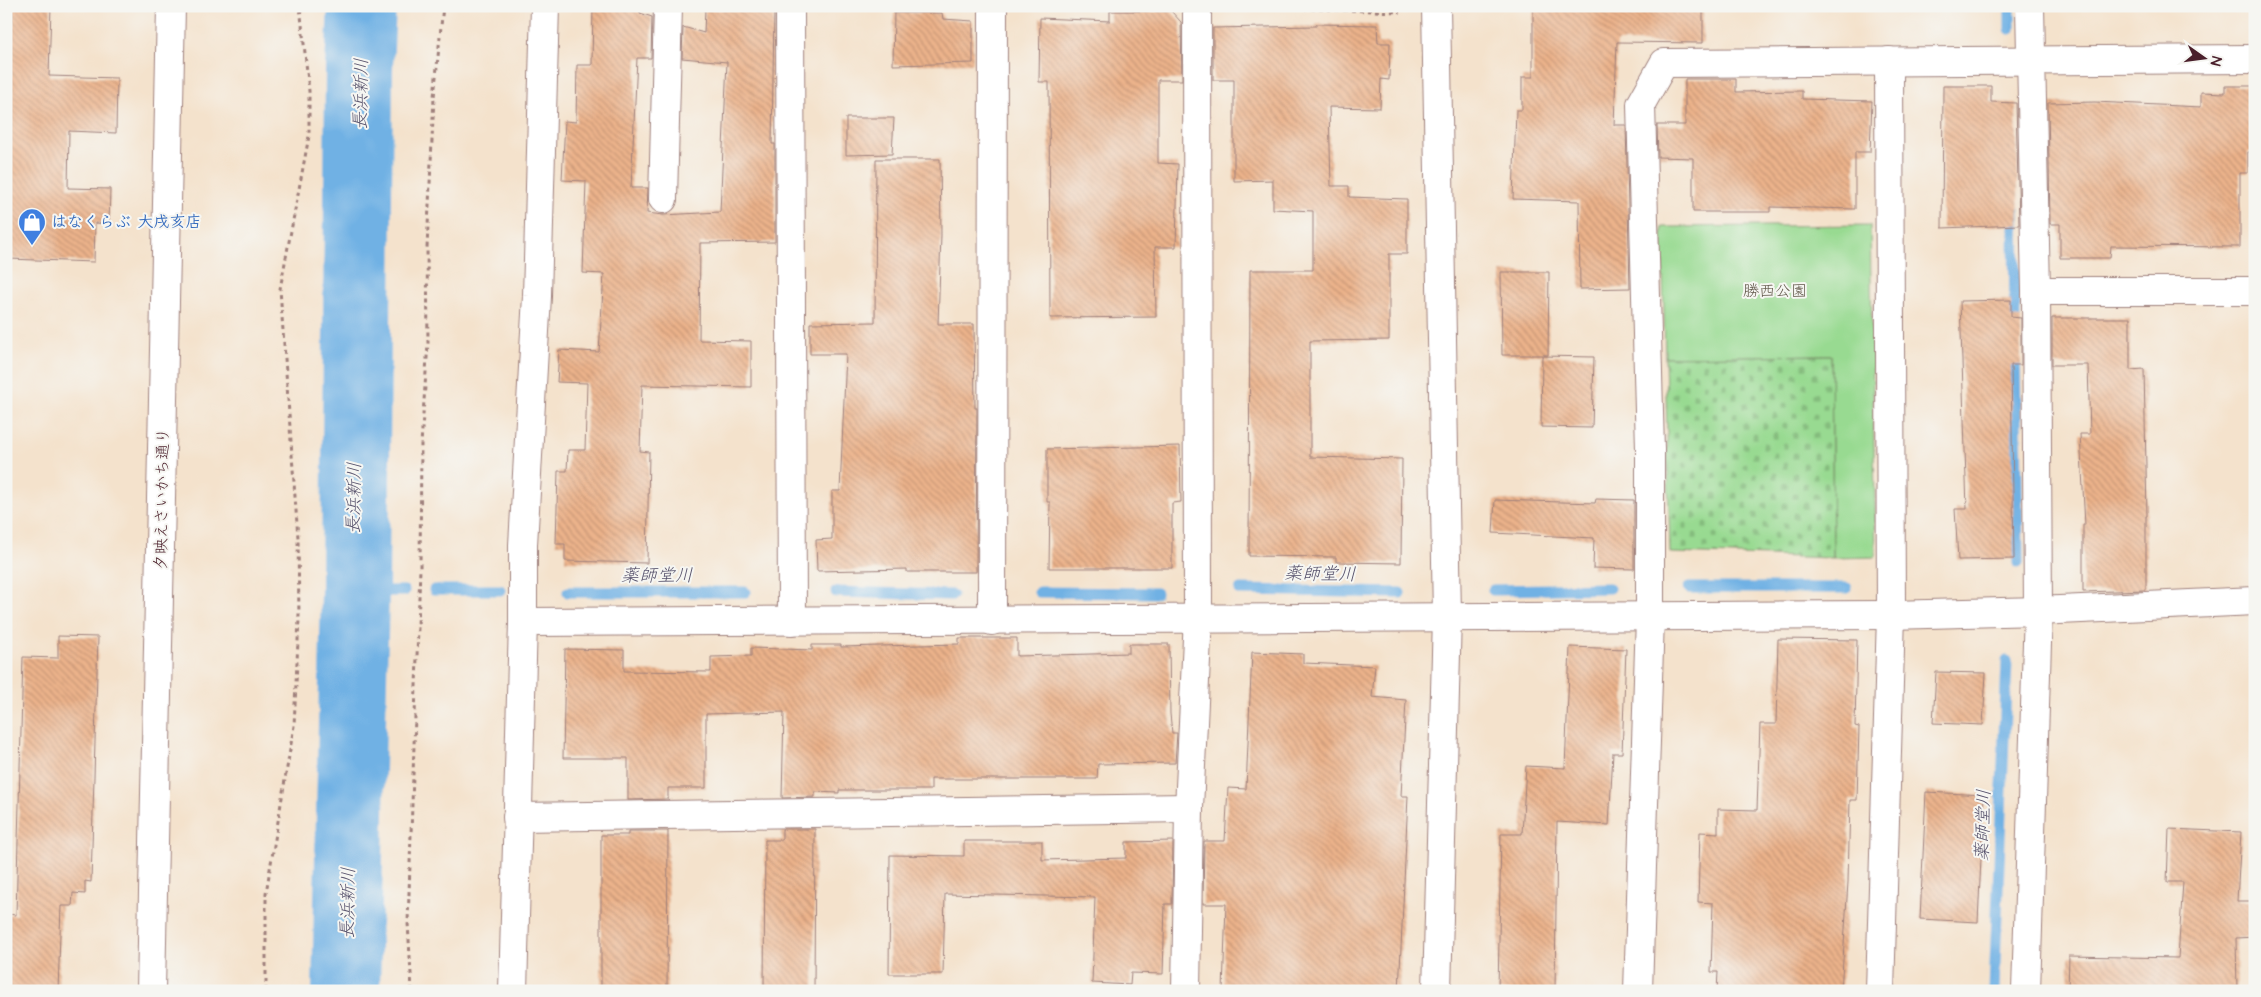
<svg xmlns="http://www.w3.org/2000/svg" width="2261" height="997" font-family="'Architects Daughter','Klee One',sans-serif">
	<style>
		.green { fill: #98da91; stroke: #717c5e }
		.cemetery { fill: url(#cemetery-stones); stroke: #717c5e }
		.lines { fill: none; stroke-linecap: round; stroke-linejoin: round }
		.stream { stroke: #6fb1e4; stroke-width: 11 }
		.river { stroke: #6fb1e4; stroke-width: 68 }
		.building { fill: url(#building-back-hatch) }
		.street-casing { stroke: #9f807c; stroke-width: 30 }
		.secondary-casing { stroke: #9f807c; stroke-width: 30 }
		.path { stroke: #9f807c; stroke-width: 3; stroke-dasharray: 4 4; stroke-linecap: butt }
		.street { stroke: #fff; stroke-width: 28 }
		.secondary { stroke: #fff; stroke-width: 28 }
		.labels { text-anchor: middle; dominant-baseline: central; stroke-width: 4; stroke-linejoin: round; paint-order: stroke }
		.shop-label { font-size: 16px; font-weight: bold; fill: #366cbe; stroke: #f6f6f2; text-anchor: start }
		.park-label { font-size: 16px; fill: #61574a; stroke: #f6f6f2 }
		.street-label { font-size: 16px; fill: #4a1f2b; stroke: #f6f6f2 }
		.water-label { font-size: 18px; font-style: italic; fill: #57526c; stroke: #f6f6f2 }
	</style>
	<defs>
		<pattern id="cemetery-stones" width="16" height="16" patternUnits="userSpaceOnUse" patternTransform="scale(1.25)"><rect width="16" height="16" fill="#98da91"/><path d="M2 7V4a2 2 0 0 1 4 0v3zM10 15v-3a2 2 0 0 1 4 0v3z" fill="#84bb7d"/></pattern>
		<pattern id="building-back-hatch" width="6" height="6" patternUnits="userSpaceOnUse" patternTransform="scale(1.25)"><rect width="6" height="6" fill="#ecb38b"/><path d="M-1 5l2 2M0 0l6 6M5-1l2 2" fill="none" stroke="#c19172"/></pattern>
	</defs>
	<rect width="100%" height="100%" fill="#f6f6f2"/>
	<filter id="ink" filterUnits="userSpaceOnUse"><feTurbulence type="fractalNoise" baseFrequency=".02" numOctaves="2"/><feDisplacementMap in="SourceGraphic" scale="10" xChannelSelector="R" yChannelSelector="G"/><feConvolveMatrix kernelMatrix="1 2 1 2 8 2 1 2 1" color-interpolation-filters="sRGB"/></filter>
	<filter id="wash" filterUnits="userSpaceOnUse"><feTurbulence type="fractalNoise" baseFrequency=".0096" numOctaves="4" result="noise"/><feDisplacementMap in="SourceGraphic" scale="20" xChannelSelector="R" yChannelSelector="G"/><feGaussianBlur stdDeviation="1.12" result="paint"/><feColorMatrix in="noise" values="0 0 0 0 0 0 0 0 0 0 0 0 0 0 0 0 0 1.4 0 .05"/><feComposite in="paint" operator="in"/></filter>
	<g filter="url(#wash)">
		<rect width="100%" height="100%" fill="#f4e2cc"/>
		<polygon class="green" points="1870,225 1876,557 1833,558 1831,355 1665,357 1662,227"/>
		<polygon class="cemetery" points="1831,355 1833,558 1670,553 1665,357"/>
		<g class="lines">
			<g class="stream">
				<polyline points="2010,6 2010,29"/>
				<polyline points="2014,210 2015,332"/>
				<polyline points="2015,350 2018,563"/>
				<polyline points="1689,588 1847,588"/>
				<polyline points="434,590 500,590"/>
				<polyline points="1240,590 1400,593"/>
				<polyline points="1493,590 1609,588"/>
				<polyline points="355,591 404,591"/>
				<polyline points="568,592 745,592"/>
				<polyline points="836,592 952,595"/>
				<polyline points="1039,592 1156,593"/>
				<polyline points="1994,991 2007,661"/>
			</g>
			<polyline class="river" points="346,991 355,591 359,68 362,6"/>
		</g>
		<g id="blocks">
			<g class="building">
				<polygon points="12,6 51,6 49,76 117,78 116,133 69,131 68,188 110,189 109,224 95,223 94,262 8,259 10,157 6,157 6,21 12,21"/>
				<polygon points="593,6 640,6 640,13 652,17 651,58 637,58 631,188 648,188 647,213 663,215 720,212 727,62 682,58 683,27 704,33 705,9 774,11 772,144 775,144 775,242 700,243 699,340 751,341 751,387 642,385 640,451 649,452 647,563 565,561 565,544 556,544 558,471 567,471 568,450 585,450 587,383 557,382 559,350 599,352 604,274 583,273 586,181 562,180 565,121 576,122 577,65 592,65"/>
				<polygon points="1533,6 1703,6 1703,43 1617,42 1614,125 1626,125 1630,288 1580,289 1579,201 1513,199 1516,110 1522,110 1522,77 1533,77"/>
				<polygon points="1110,11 1171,11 1181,22 1182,80 1158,80 1158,163 1178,164 1176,247 1155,247 1156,317 1050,318 1049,82 1039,82 1040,18 1110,21"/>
				<polygon points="894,13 942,13 943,19 973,21 973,63 893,65"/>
				<polygon points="1316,24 1377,25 1378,43 1390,43 1389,80 1381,79 1380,108 1329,107 1331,186 1349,186 1349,197 1407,199 1407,254 1389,254 1389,340 1310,341 1310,457 1402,459 1401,563 1336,562 1336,557 1249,556 1250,270 1313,270 1313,211 1273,209 1273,180 1234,181 1234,80 1213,80 1213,28 1316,26"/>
				<polygon points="1685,79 1736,79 1736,92 1802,91 1802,99 1872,101 1870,152 1855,152 1855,209 1770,207 1770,212 1693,212 1693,158 1658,157 1657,125 1685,125"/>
				<polygon points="1943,86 1991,86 1991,102 2016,103 2019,225 1942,228"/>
				<polygon points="2225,86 2255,86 2255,152 2248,152 2248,173 2240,173 2240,247 2111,246 2110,258 2060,258 2060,224 2050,224 2048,103 2095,102 2201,107 2201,92 2225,93"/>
				<polygon points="846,118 894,118 892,154 846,155"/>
				<polygon points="876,159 940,159 941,235 938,324 974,324 975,408 977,408 976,572 907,572 907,569 817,571 816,540 832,539 832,491 840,491 846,354 810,354 810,323 875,322"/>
				<polygon points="1501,272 1549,272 1548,355 1502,355"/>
				<polygon points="2011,300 2011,317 2021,318 2021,365 2011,365 2014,559 1958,560 1955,509 1967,509 1960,301"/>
				<polygon points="2052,318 2130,318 2130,370 2144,369 2147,516 2146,516 2146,590 2083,592 2083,525 2085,525 2080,434 2090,434 2088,365 2052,365"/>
				<polygon points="1542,356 1594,357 1592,428 1541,427"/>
				<polygon points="1180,446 1181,502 1172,503 1172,568 1049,568 1050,502 1047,502 1047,449"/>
				<polygon points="1596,499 1634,500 1634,569 1593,568 1594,538 1493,533 1495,500 1595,503"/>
				<polygon points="58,636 98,637 91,882 85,881 85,894 73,893 72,906 61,906 58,991 6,991 7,914 16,915 23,657 58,658"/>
				<polygon points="959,638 1017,638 1017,656 1129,653 1129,644 1169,644 1170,714 1172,733 1177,733 1175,763 1098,764 1097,779 931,779 931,790 839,790 839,793 815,792 815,797 782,798 784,712 706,714 706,788 668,788 668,799 628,800 628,758 563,758 565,649 624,650 624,671 711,672 711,657 751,656 751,648 812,650 812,645 841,645 841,647 959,644"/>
				<polygon points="1778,639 1857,640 1855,726 1859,727 1857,800 1850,800 1848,882 1841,991 1717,991 1718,972 1711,972 1713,903 1698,902 1700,832 1718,833 1718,809 1757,810 1760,724 1776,724"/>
				<polygon points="1570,647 1626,649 1622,753 1613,753 1609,825 1557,822 1555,991 1498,991 1501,834 1522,834 1526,766 1565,768"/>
				<polygon points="1252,652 1303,654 1303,663 1375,666 1372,697 1406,700 1401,796 1408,796 1399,991 1223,991 1226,904 1203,904 1204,841 1225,841 1228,788 1246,789"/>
				<polygon points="1936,672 1986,673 1983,725 1933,723"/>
				<polygon points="1926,792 1984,795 1978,922 1920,919"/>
				<polygon points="782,829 815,829 814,991 764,990 765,840 782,840"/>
				<polygon points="2169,829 2241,832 2237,901 2255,901 2255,937 2236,938 2237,991 2068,991 2069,956 2178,958 2183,882 2167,882"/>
				<polygon points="628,831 668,831 667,989 601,989 601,835 628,835"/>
				<polygon points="964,841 1042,841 1042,860 1126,858 1126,842 1173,841 1172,904 1165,904 1163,974 1131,973 1130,985 1092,983 1095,897 945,894 943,974 889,974 890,855 964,856"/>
			</g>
		</g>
	</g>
	<g filter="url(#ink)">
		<use href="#blocks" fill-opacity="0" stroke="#9f807c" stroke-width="1"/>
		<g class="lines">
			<g class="street-casing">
				<g id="street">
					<polyline points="790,6 792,621"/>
					<polyline points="663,199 668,6"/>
					<polyline points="2036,291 2255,291"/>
					<polyline points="992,621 993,6"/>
					<polyline points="523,622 1891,615 2038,611 2255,601"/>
					<polyline points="517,817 1189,808"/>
					<polyline points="513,991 523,622 523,545 537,296 545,6"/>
					<polyline points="1186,991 1189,808 1198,617 1197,6"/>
					<polyline points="1638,991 1650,617 1650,450 1641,104 1664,63 2255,59"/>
					<polyline points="1880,991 1891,615 1889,61"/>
					<polyline points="2026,991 2038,611 2036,291 2030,6"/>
				</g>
			</g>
			<g class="secondary-casing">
				<g id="secondary">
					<polyline points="1436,6 1447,616 1437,991"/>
					<polyline points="151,991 171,6"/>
				</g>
			</g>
			<g class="path">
				<polyline points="1231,6 1400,12"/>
				<polyline points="266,991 266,893 294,726 299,619 298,538 280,289 309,136 309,91 300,6"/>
				<polyline points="412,991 408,923 420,568 421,444 428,343 427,248 434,97 443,6"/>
			</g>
			<use href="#street" class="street"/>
			<use href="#secondary" class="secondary"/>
		</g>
	</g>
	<defs>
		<g id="shop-pin" transform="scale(1.4375)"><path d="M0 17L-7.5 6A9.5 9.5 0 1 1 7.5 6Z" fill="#3f7fe0" stroke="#f6f6f2"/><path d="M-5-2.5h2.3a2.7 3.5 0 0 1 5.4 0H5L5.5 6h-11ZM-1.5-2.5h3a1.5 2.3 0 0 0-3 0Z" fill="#fff"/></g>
	</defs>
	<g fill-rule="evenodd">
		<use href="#shop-pin" x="32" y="222"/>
	</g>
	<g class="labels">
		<g class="shop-label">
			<text x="51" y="222">はなくらぶ 大戌亥店</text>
		</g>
		<g class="park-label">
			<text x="1775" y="291">勝西公園</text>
		</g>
		<g class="street-label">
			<text transform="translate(162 499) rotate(-89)">夕映えさいかち通り</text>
		</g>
		<g class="water-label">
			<text transform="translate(361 94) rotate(-89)">長浜新川</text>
			<text transform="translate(354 498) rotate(-89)">長浜新川</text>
			<text transform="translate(1320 574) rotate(1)">薬師堂川</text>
			<text x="657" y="575">薬師堂川</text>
			<text transform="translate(1983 825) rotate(-88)">薬師堂川</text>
			<text transform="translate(348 903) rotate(-89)">長浜新川</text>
		</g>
	</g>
	<rect width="2261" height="997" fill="none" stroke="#f6f6f2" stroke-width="25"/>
	<g transform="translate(2204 58) rotate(104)" stroke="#f6f6f2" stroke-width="4" paint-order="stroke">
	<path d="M0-4L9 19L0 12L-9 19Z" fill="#4a1f2b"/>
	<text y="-8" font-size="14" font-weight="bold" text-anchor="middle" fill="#4a1f2b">N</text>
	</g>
</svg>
